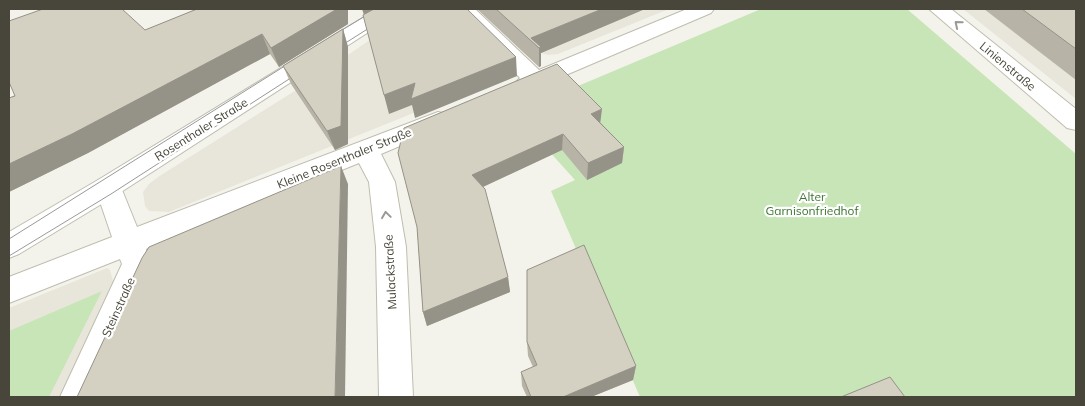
<svg xmlns="http://www.w3.org/2000/svg" width="1085" height="406" font-family="Mulish,sans-serif">
	<style>
		.residential { fill: #e8e6da }
		.green { fill: #c8e5b8 }
		.lines { fill: none; stroke-linecap: round; stroke-linejoin: round }
		.minor-casing { stroke: #bfbdae; stroke-width: 2 }
		.tertiary-casing { stroke: #bfbdae; stroke-width: 2 }
		.minor { fill: #fff; fill-rule: evenodd }
		.tertiary { fill: #fff; fill-rule: evenodd }
		.tram { stroke: #999; stroke-width: 1 }
		.wall { fill: #b7b4a7 }
		.shaded-wall { fill: #959288 }
		.building { fill: #d5d1c2; stroke: #959288 }
		.oneway { stroke: #9a9993 }
		.labels { text-anchor: middle; dominant-baseline: central; stroke-width: 4.5; stroke-linejoin: round; paint-order: stroke }
		.street-label { font-size: 12px; fill: #48453a; stroke: #fff }
		.park-label { font-size: 12px; fill: #3d7631; stroke: #fff }
	</style>
	<rect width="100%" height="100%" fill="#f4f3eb"/>
	<g class="residential">
		<polygon points="415,9 500,78 169,212 149,211 145,206 143,192 149,184 158,177 301,87"/>
		<polygon points="487,9 669,9 558,54 548,55 541,53"/>
		<polygon points="963,9 1076,9 1076,99"/>
		<polygon points="107,268 110,270 116,292 62,397 9,397 9,308"/>
	</g>
	<g class="green">
		<polygon points="761,9 907,9 1076,154 1076,397 640,397 551,191 575,180 548,150 566,91"/>
		<polygon points="102,291 49,397 9,397 9,331"/>
	</g>
	<g class="lines">
		<g class="minor-casing">
			<g id="minor">
				<polygon points="454,9 475,9 539,70 687,9 714,9 711,13 526,92 518,89 514,84 520,78"/>
				<polygon points="929,9 951,9 1076,109 1076,130 1067,128"/>
				<polygon points="438,112 447,114 450,120 447,126 381,154 395,182 406,247 413,397 379,397 376,247 369,182 359,163 146,249 152,264 94,397 60,397 122,264 120,259 9,303 9,277 112,237 95,187 98,180 108,177 118,180 137,227"/>
			</g>
		</g>
		<g class="tertiary-casing">
			<polygon id="tertiary" points="377,9 401,9 398,13 118,194 19,254 9,258 9,232 98,180"/>
		</g>
		<use href="#minor" class="minor"/>
		<use href="#tertiary" class="tertiary"/>
		<g class="tram">
			<polyline points="332,36 377,9"/>
			<polyline points="336,49 399,9"/>
			<polyline points="9,239 296,59"/>
			<polyline points="9,256 111,194 300,72"/>
		</g>
	</g>
	<g class="wall">
		<polygon points="197,9 348,9 348,24 279,67 270,54 88,153 9,192 9,98 145,30"/>
		<polygon points="477,9 645,9 541,53 541,66 539,67"/>
		<polygon points="984,9 1076,9 1076,80"/>
		<polygon points="343,29 348,47 348,144 335,150 291,84 283,66"/>
		<polygon points="601,123 624,147 622,163 587,180 562,150 483,187 508,277 510,292 427,326 423,312 417,227 404,128"/>
		<polygon points="527,342 636,366 633,380 591,397 527,397 522,386 521,372 533,367 528,356"/>
	</g>
	<g class="shaded-wall">
		<polygon points="337,9 348,9 348,24 279,67 271,48"/>
		<polygon points="362,9 374,9 364,15"/>
		<polygon points="602,9 645,9 541,53 541,66 539,67 539,48 531,38"/>
		<polygon points="343,29 348,47 348,144 335,150 327,131"/>
		<polygon points="262,34 270,54 88,153 9,192 9,164"/>
		<polygon points="516,57 517,76 415,118 412,105 389,114 384,95 415,83"/>
		<polygon points="602,109 600,125 591,114"/>
		<polygon points="563,134 562,150 474,191 472,175"/>
		<polygon points="624,147 622,163 587,180 588,163"/>
		<polygon points="341,166 348,184 345,397 335,397"/>
		<polygon points="508,277 510,292 427,326 423,312"/>
		<polygon points="636,366 633,380 591,397 563,397"/>
	</g>
	<g class="building">
		<polygon points="43,9 122,9 145,30 197,9 337,9 271,48 262,34 72,134 9,164 9,98 15,96 9,82 9,21"/>
		<polygon points="374,9 467,9 516,57 411,99 415,83 384,95 363,15"/>
		<polygon points="496,9 602,9 531,38 541,47 539,48"/>
		<polygon points="1022,9 1076,9 1076,49"/>
		<polygon points="343,29 341,126 327,131 283,66"/>
		<polygon points="557,64 602,109 591,114 624,147 588,163 563,134 472,175 485,189 508,277 423,312 417,227 398,153 404,128"/>
		<polygon points="341,166 335,397 77,397 142,258 149,247"/>
		<polygon points="584,245 636,366 563,397 531,397 521,372 537,365 527,342 527,270"/>
		<polygon points="890,377 905,397 841,397"/>
	</g>
	<defs><path id="oneway-chevron" d="M-2-3.5L2.5 0L-2 3.5" fill="none" stroke-width="1.6" stroke-linecap="round" stroke-linejoin="round" transform="scale(1.25)"/></defs>
	<g class="oneway">
		<use href="#oneway-chevron" transform="translate(958 24) rotate(-140)"/>
		<use href="#oneway-chevron" transform="translate(386 215) rotate(-98)"/>
	</g>
	<g class="labels">
		<g class="street-label">
			<text transform="translate(1008 66) rotate(40)">Linienstraße</text>
			<text transform="translate(201 129) rotate(-32)">Rosenthaler Straße</text>
			<text transform="translate(344 158) rotate(-22)">Kleine Rosenthaler Straße</text>
			<text transform="translate(390 272) rotate(-93)">Mulackstraße</text>
			<text transform="translate(118 307) rotate(-66)">Steinstraße</text>
		</g>
		<g class="park-label">
			<text x="812" y="196">Alter<tspan x="812" dy="14">Garnisonfriedhof</tspan></text>
		</g>
	</g>
	<rect width="1085" height="406" fill="none" stroke="#48453a" stroke-width="20"/>
</svg>
